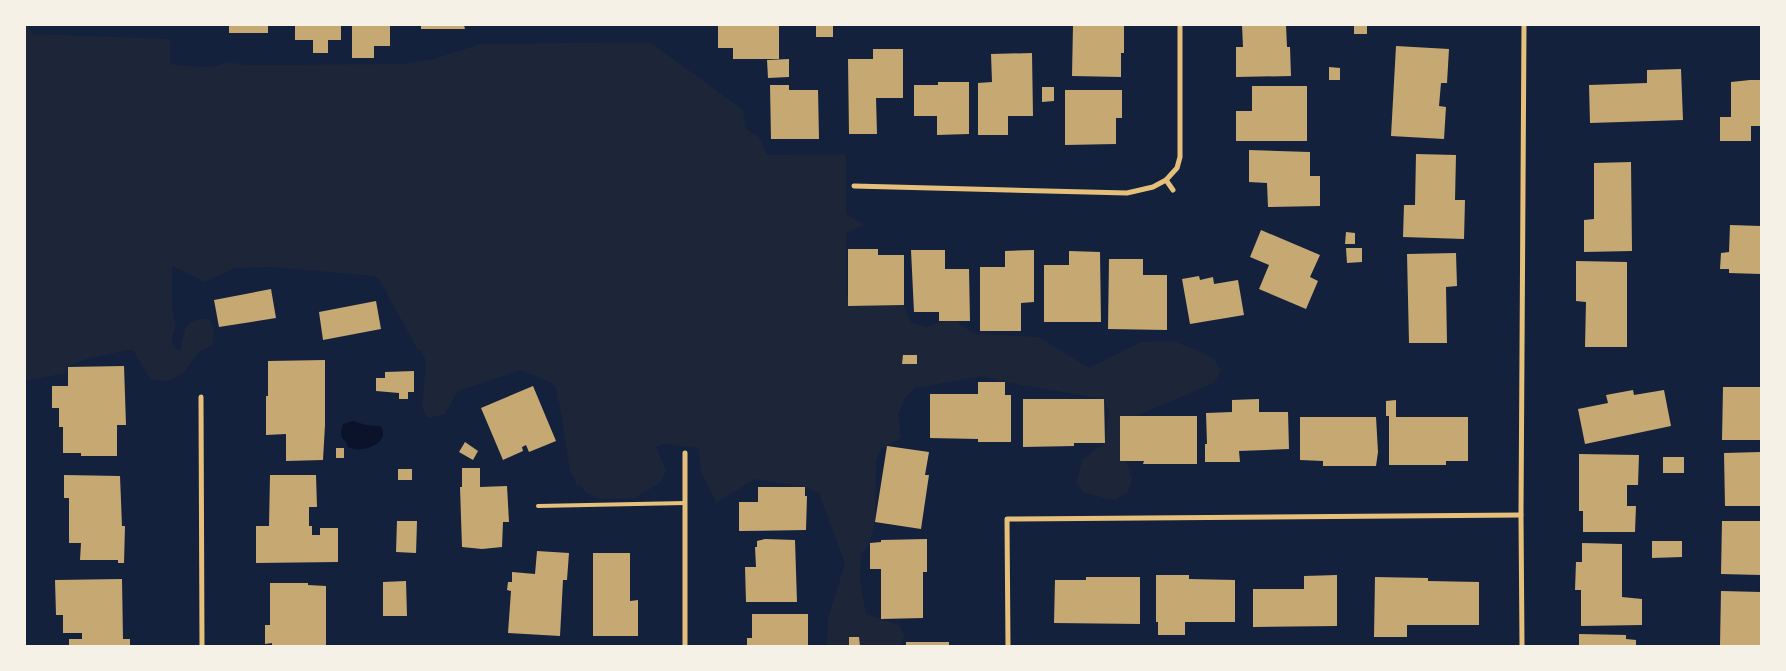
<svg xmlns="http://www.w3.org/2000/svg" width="1786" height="671" font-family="'Noto Sans',sans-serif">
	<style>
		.green { fill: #1d2539 }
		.water { fill: #0b132b }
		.building { fill: #c6a872 }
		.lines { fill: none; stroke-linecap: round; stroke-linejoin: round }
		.service { stroke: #e5c07b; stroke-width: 4 }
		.minor { stroke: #e5c07b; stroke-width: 5 }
	</style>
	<rect width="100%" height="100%" fill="#14213d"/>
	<path class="green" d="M25 25H28L33 34 170 39V64C184 66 215 70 226 62L246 65 401 64 430 60 481 44 650 42 743 110 745 128 759 137 767 155 846 154V214L864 225 846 233 847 297 895 295 904 305 911 322 926 327 952 318 974 334 1039 337 1089 368 1141 342 1173 341 1202 352 1215 360 1221 371 1214 383 1124 421 1121 444 1132 479 1128 492 1115 500 1084 493 1077 483 1082 460 1105 443 1109 411 1104 399 1005 382 983 376 915 388 905 398 898 415 901 438 880 450 876 461 875 522 870 543 861 554 860 578 866 614 899 625 905 636 899 646H827L828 619 845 563 819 493 805 487 755 479 716 503 701 471 699 448 663 444 656 447 666 470 661 482 635 498 600 499 586 493 580 485H576L575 479 570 472 562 418 556 388 548 381 520 370 458 391 445 414 428 418 422 407 426 361 421 350H418L379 279 375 276 270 267 235 268 205 282 172 266V309L176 326 172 337V345L180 351 186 326 196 320 209 318 214 331 212 345 199 352 183 373 169 381 151 380 133 350H127L83 360 68 367 66 373 25 381Z"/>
	<path class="water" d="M353 421 366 425 380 426C393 442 362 455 348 447L346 442 342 438 341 432 343 424Z"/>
	<g class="building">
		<rect x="229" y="25" width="39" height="8"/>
		<polygon points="295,25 341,25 341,40 328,40 328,53 313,53 313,40 295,40"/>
		<polygon points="352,25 390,25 390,46 374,46 374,58 352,58"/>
		<polygon points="421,25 464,25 465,29 421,29"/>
		<polygon points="718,25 779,25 779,59 733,59 733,48 718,48"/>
		<rect x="816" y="25" width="17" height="12"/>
		<polygon points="1073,25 1124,25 1124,53 1121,53 1121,77 1072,76"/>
		<polygon points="1242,25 1286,25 1287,47 1290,47 1291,76 1236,77 1236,47 1243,47"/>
		<rect x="1354" y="25" width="13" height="9"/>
		<polygon points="1396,46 1449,49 1447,83 1441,83 1439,106 1446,107 1444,139 1391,136"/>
		<polygon points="873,49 903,49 903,98 876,98 877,134 849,134 848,59 873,59"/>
		<polygon points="1032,53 1033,116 1008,116 1008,135 978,135 978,83 992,82 991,54"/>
		<polygon points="789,59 789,77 768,78 767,60"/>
		<polygon points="1329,67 1340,68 1340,80 1329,80"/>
		<polygon points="1681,69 1683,120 1590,123 1589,85 1647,83 1647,70"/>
		<polygon points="1750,80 1761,80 1761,126 1751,126 1751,141 1720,141 1720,117 1731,117 1731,82"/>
		<polygon points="938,82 969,82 969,134 937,135 937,116 914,116 914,85 938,85"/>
		<polygon points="770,85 789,85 789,90 818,90 819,139 771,139"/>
		<polygon points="1252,86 1307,86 1307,141 1236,141 1236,111 1252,111"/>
		<polygon points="1042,87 1054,87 1054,101 1042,102"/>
		<polygon points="1065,90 1122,90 1122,118 1116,118 1116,144 1065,145"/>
		<polygon points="1249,150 1310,152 1310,176 1320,176 1320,206 1268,207 1267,183 1249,182"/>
		<polygon points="1416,154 1456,155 1455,200 1465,200 1464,239 1403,237 1404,205 1415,205"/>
		<polygon points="1631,162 1632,251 1584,252 1584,220 1594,219 1594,163"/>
		<polygon points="1730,225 1761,226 1761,274 1729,273 1729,269 1720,269 1721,253 1729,252"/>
		<polygon points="1261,230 1320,255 1310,277 1318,281 1306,309 1259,289 1269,265 1250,257"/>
		<polygon points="1346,232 1355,233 1355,244 1345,244"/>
		<polygon points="1346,248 1362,248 1362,262 1347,263"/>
		<polygon points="848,249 878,249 878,255 904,255 904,305 848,306"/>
		<polygon points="911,250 945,250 945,269 969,269 970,321 939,321 939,312 914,312"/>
		<polygon points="1034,250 1034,302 1021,303 1021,331 980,331 980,267 1005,267 1005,251"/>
		<polygon points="1069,251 1100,252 1101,322 1044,322 1044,265 1069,265"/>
		<polygon points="1456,253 1457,286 1446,287 1447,343 1409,343 1407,254"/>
		<polygon points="1109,259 1143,259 1143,275 1167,275 1167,330 1108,329"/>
		<polygon points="1576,261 1627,262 1627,347 1585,347 1586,302 1576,301"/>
		<polygon points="1199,276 1200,280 1213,277 1214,284 1238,280 1244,315 1190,324 1182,279"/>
		<polygon points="271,289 276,318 219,327 214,300"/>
		<polygon points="376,301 381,329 323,340 319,312"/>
		<polygon points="903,355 917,355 917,364 902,364"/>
		<polygon points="325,360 325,425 323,460 286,461 286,434 266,435 266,396 268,396 268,361"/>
		<polygon points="124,366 126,425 117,425 117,456 81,456 81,453 63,453 63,427 59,427 59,408 52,408 52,386 68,386 68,367"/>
		<polygon points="414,371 414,392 408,392 408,399 399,399 399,393 376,391 376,378 385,378 385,372"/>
		<polygon points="978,382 1005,382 1005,395 1011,395 1011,442 978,442 978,439 930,438 930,394 978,394"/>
		<polygon points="533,386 556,441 529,452 526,445 522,447 523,451 503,460 481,408"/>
		<polygon points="1723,387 1761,387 1761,440 1722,440"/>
		<polygon points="1633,390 1634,395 1664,390 1671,426 1585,444 1578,409 1608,403 1606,395"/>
		<polygon points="1023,399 1104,399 1105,443 1074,443 1074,446 1023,447"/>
		<polygon points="1259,399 1259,412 1288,412 1289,449 1239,451 1240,462 1205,462 1205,444 1207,444 1206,413 1232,412 1232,400"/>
		<polygon points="1396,400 1396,417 1468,417 1468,461 1446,461 1446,465 1389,465 1389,416 1386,416 1386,401"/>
		<polygon points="1120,416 1197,416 1197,464 1143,464 1144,461 1120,461"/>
		<polygon points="1300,417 1376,417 1378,452 1376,466 1323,466 1323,461 1300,460"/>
		<polygon points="465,442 478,451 473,460 459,452"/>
		<polygon points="887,446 929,452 925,475 929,475 921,529 875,522"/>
		<rect x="336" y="448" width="8" height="10"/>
		<polygon points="1761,452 1761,506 1725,506 1724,453"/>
		<polygon points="1579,454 1639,455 1638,485 1627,485 1627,506 1636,506 1635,532 1583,532 1583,511 1579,511"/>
		<rect x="1663" y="457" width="21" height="16"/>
		<polygon points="462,468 480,468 480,487 507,486 509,522 503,522 502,547 482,549 462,547 460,487 462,487"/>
		<rect x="398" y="469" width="14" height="11"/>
		<polygon points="64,475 120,476 122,526 125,526 124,563 118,563 118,560 80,560 81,543 69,543 69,498 64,498"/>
		<polygon points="270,475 316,475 317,507 309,507 309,526 312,526 312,535 320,535 320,528 338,528 338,562 256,563 256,526 269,526"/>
		<polygon points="758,487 805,487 805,496 807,496 806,530 739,531 739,502 758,502"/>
		<polygon points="397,521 417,521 416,553 396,552"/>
		<polygon points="1722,521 1761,521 1761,575 1721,574"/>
		<polygon points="765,539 795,540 797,602 746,602 745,567 756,567 755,547 757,547 757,541"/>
		<polygon points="927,539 927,572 923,572 923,618 881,619 881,569 870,569 870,543 881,542 881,540"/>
		<polygon points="1652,541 1682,541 1682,557 1652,558"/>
		<polygon points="1582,543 1622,544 1622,597 1642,599 1642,625 1581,626 1581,590 1575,590 1576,562 1582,562"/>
		<polygon points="537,551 569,553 567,580 563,580 560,636 508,633 511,591 507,590 508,582 512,582 512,572 535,574"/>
		<polygon points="593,553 630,553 630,601 638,600 638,636 593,636"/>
		<polygon points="1156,575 1189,575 1189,579 1235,580 1235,622 1185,622 1185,635 1158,635 1158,622 1156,622"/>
		<polygon points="1337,575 1337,626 1253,627 1253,589 1304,589 1304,576"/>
		<polygon points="1086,577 1140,577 1140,624 1054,623 1055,580 1086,580"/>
		<polygon points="1375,577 1428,578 1428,581 1479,582 1479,625 1407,625 1407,637 1374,637"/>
		<polygon points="122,579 123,639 130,639 130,646 69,646 69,639 82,639 82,633 63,633 63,615 56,615 55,580"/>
		<polygon points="406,581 407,616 383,616 383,582"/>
		<polygon points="270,583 308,583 308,585 326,586 326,646 272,646 272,643 265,644 265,625 270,625"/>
		<polygon points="1721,591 1761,592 1761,646 1720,645"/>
		<polygon points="752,614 808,614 808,646 747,646 747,638 752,638"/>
		<polygon points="1579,634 1626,635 1626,639 1636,640 1636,646 1579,646"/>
		<polygon points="849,637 859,637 860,646 849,646"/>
		<rect x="906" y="642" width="43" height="4"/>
	</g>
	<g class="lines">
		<polyline class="service" points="538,506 685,503"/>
		<g class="minor">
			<polyline points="854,186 1127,193 1153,187 1166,180"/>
			<polyline points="1173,190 1166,180 1177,168 1180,157 1180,25"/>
			<polyline points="201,397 202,646"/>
			<polyline points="685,453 685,646"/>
			<polyline points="1008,646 1007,519 1521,515"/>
			<polyline points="1522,646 1521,515 1524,25"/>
		</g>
	</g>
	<rect width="1786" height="671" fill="none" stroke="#f6f1e7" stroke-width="52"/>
</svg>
